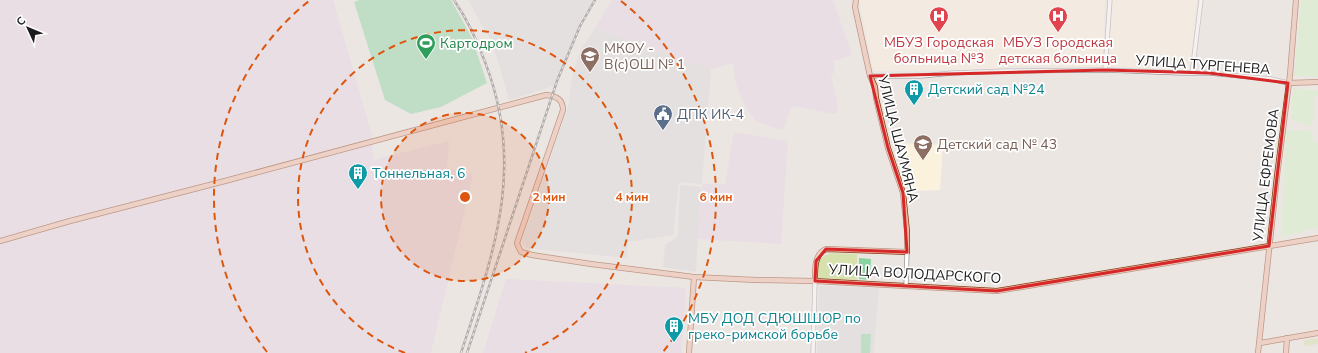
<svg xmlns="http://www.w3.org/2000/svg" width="1318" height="353" font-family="'Nunito Sans',sans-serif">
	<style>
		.residential { fill: #dad9d9 }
		.industrial { fill: #e3d5e4 }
		.education { fill: #fbf2dd }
		.grass { fill: #d6e1ae }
		.park { fill: #cef2c4 }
		.pitch { fill: #89d3a0 }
		.parking { fill: #d8d8d8 }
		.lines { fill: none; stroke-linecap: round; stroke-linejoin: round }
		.minor-casing { stroke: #999; stroke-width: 5 }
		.major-casing { stroke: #833b11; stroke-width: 6 }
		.minor { stroke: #fff; stroke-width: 3.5 }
		.major { stroke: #f0b8a3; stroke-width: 4.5 }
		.rail-casing { stroke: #6a6a6a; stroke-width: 2.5 }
		.rail { stroke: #fff; stroke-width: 1; stroke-dasharray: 3; stroke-linecap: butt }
		.marked { fill: none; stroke: #d62828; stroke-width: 3; stroke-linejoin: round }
		.ring { fill: none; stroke: #de560d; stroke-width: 2; stroke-dasharray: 7 5 }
		.labels { text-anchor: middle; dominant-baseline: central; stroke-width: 3.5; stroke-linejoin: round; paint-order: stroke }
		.health-label { font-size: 14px; fill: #be3a42; stroke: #fff }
		.leisure-label { font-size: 14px; fill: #27864d; stroke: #fff; text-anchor: start }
		.education-label { font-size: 14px; fill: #785e54; stroke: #fff; text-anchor: start }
		.street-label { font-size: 14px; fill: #1c1c1c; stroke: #fff }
		.culture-label { font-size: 14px; fill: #0d838f; stroke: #fff; text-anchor: start }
		.service-label { font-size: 14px; fill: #4e5e75; stroke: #fff; text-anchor: start }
		.centre { fill: #de560d; stroke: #fff; stroke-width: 2 }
		.ring-label { font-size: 12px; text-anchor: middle; font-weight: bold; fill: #de560d; stroke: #fff; stroke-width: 3.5; stroke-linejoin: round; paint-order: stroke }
	</style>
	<rect width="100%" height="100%" fill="#ece6e3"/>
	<g class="residential">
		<polygon points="468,0 595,0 583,16 554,86 509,100 499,65 491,41"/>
		<polygon points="595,28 711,69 702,184 679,182 673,235 628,242 627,258 527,248 522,244 522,240 569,104 571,83 576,62 581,49"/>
		<polygon points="819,286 879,288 874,353 817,353"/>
	</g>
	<g class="industrial">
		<polygon points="0,0 333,0 372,135 373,160 449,141 447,168 473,175 431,353 0,353"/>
		<polygon points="612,0 833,0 852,55 833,61 835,72 831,75 838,107 837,113 834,114 792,106 783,130 757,122 749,113 741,97 735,81 733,63 711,69 595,28"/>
		<polygon points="734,132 788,141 781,244 697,239 702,184 725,184"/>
		<polygon points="506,279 686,288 682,353 483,353"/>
	</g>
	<g class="education">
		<polygon points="859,0 1105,0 1103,67 1013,66 991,69 873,71"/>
		<polygon points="1112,0 1197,0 1191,70 1108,66"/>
		<polygon points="898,143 943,145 940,190 911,191"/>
	</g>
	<g class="grass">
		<path d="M833 253 857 254V280L818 278C817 265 818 255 833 253Z"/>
		<polygon points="1318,338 1318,344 1305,346 1303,340"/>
	</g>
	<g class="park">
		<polygon points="1301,0 1318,0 1318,77 1294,76"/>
		<polygon points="1293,88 1318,91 1318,96 1314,96 1314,122 1309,126 1291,120"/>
		<polygon points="1286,130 1311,131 1314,143 1318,143 1318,228 1281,237"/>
	</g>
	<g class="pitch">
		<polygon points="360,0 451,0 472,38 487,83 441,107 411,114 385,100 354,2"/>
		<polygon points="859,258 871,259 870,280 859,279"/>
		<polygon points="861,334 871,334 870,353 861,353"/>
	</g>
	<polygon class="parking" points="680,185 701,187 696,272 663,267 665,245 678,236"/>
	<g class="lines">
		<g class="minor-casing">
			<g id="minor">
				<polyline points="1105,70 1110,0"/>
				<polyline points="1192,73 1201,0"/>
				<polyline points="870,76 922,76 952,73 1006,71 1105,70 1180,73 1209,73 1271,79 1288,83"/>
				<polyline points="906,286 907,252"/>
				<polyline points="813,353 815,281"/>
			</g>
		</g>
		<g class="major-casing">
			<g id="major">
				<polyline points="1288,83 1318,82"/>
				<path d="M0 241 70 221 225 181 546 95C556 96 563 99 563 110L517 243 518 246 521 252 532 255 591 264 694 277 756 280 815 281 997 291 1318 238"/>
				<path d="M815 281C815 270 814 254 826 249L907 252V231L903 193 888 148 876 98 875 87 870 76 855 7 856 0"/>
				<polyline points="1260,343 1318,333"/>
				<polyline points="689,353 694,277"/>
				<polyline points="1258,353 1277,176 1290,75 1296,0"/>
				<polyline points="1286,353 1287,338"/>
			</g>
		</g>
		<use href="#minor" class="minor"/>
		<use href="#major" class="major"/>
		<g class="rail-casing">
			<g id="rail">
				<path d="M454 0C467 19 477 40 485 62 526 167 494 252 461 353"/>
				<polyline points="467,353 557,81 580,26 595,0"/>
			</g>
		</g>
		<use href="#rail" class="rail"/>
	</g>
	<path d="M0 0H1318V353H0ZM1105 70 1209 73 1288 83 1269 246 997 291 815 281 816 261 826 249 907 252 903 193 888 148 870 76Z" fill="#ece6e3" fill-opacity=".55" fill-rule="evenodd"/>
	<path class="marked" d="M1105 70 1209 73 1288 83 1269 246 997 291 815 281 816 261 826 249 907 252 903 193 888 148 870 76Z"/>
	<circle cx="465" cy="197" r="84" fill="#de560d" fill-opacity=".12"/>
	<g class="ring">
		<circle cx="465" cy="197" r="84"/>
		<path d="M405 353A167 167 0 1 1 525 353"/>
		<path d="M267 352A251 251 0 0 1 309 1M621 1A251 251 0 0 1 663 352"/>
	</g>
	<defs>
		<g id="hospital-pin" transform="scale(1)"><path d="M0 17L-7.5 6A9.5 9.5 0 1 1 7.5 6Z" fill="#e0444e" stroke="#fff"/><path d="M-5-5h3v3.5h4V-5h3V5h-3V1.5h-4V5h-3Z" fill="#fff"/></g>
		<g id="stadium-pin" transform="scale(1)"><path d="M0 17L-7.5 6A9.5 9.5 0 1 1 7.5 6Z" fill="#2e9e5b" stroke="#fff"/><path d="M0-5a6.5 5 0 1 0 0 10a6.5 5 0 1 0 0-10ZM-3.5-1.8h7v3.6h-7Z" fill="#fff"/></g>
		<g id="school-pin" transform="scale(1)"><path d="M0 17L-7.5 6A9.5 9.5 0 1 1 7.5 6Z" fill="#8d6e63" stroke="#fff"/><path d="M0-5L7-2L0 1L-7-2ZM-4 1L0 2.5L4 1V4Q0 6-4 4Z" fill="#fff"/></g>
		<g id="building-pin" transform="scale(1)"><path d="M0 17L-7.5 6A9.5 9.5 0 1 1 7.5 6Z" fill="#0f9aa8" stroke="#fff"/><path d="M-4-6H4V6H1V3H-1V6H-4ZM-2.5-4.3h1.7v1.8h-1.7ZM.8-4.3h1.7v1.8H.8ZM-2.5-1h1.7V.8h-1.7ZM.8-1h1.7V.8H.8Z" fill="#fff"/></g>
		<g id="civic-pin" transform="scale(1)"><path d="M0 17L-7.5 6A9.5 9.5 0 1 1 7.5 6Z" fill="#5c6f8a" stroke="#fff"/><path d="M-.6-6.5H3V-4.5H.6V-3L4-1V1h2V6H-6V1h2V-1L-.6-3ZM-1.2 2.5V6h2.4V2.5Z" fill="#fff"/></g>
	</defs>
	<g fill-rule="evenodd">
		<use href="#hospital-pin" x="939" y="16"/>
		<use href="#hospital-pin" x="1058" y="16"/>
		<use href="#stadium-pin" x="426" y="43"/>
		<use href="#school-pin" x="590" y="56"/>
		<use href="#building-pin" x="914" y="89"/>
		<use href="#civic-pin" x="663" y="114"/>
		<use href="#school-pin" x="923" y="144"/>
		<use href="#building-pin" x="358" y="173"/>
		<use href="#building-pin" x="674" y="326"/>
	</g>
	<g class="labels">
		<g class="health-label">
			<text x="939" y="42">МБУЗ Городская<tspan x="939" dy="16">больница №3</tspan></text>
			<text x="1058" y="42">МБУЗ Городская<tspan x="1058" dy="16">детская больница</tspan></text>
		</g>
		<g class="leisure-label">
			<text x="440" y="43">Картодром</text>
		</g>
		<g class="education-label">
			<text x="604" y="48">МКОУ -<tspan x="604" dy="16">В(с)ОШ № 1</tspan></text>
			<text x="937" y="144">Детский сад № 43</text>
		</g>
		<g class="street-label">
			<text transform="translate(1203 65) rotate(4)">УЛИЦА ТУРГЕНЕВА</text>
			<text transform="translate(898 139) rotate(76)">УЛИЦА ШАУМЯНА</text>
			<text transform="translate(1266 175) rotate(-83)">УЛИЦА ЕФРЕМОВА</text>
			<text transform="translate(915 274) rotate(3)">УЛИЦА ВОЛОДАРСКОГО</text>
		</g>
		<g class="culture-label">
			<text x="928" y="89">Детский сад №24</text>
			<text x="372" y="173">Тоннельная, 6</text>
			<text x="688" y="318">МБУ ДОД СДЮШШОР по<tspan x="688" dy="16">греко-римской борьбе</tspan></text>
		</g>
		<g class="service-label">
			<text x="677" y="114">ДПК ИК-4</text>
		</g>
	</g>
	<circle cx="465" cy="197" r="6" class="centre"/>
	<g class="ring-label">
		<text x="549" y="201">2 мин</text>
		<text x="632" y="201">4 мин</text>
		<text x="716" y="201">6 мин</text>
	</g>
	<g transform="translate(28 28) rotate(314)" stroke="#ffffff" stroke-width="3" paint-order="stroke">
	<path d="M0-3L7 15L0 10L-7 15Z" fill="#1c1c1c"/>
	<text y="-6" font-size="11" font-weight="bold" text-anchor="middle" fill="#1c1c1c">С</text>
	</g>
</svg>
